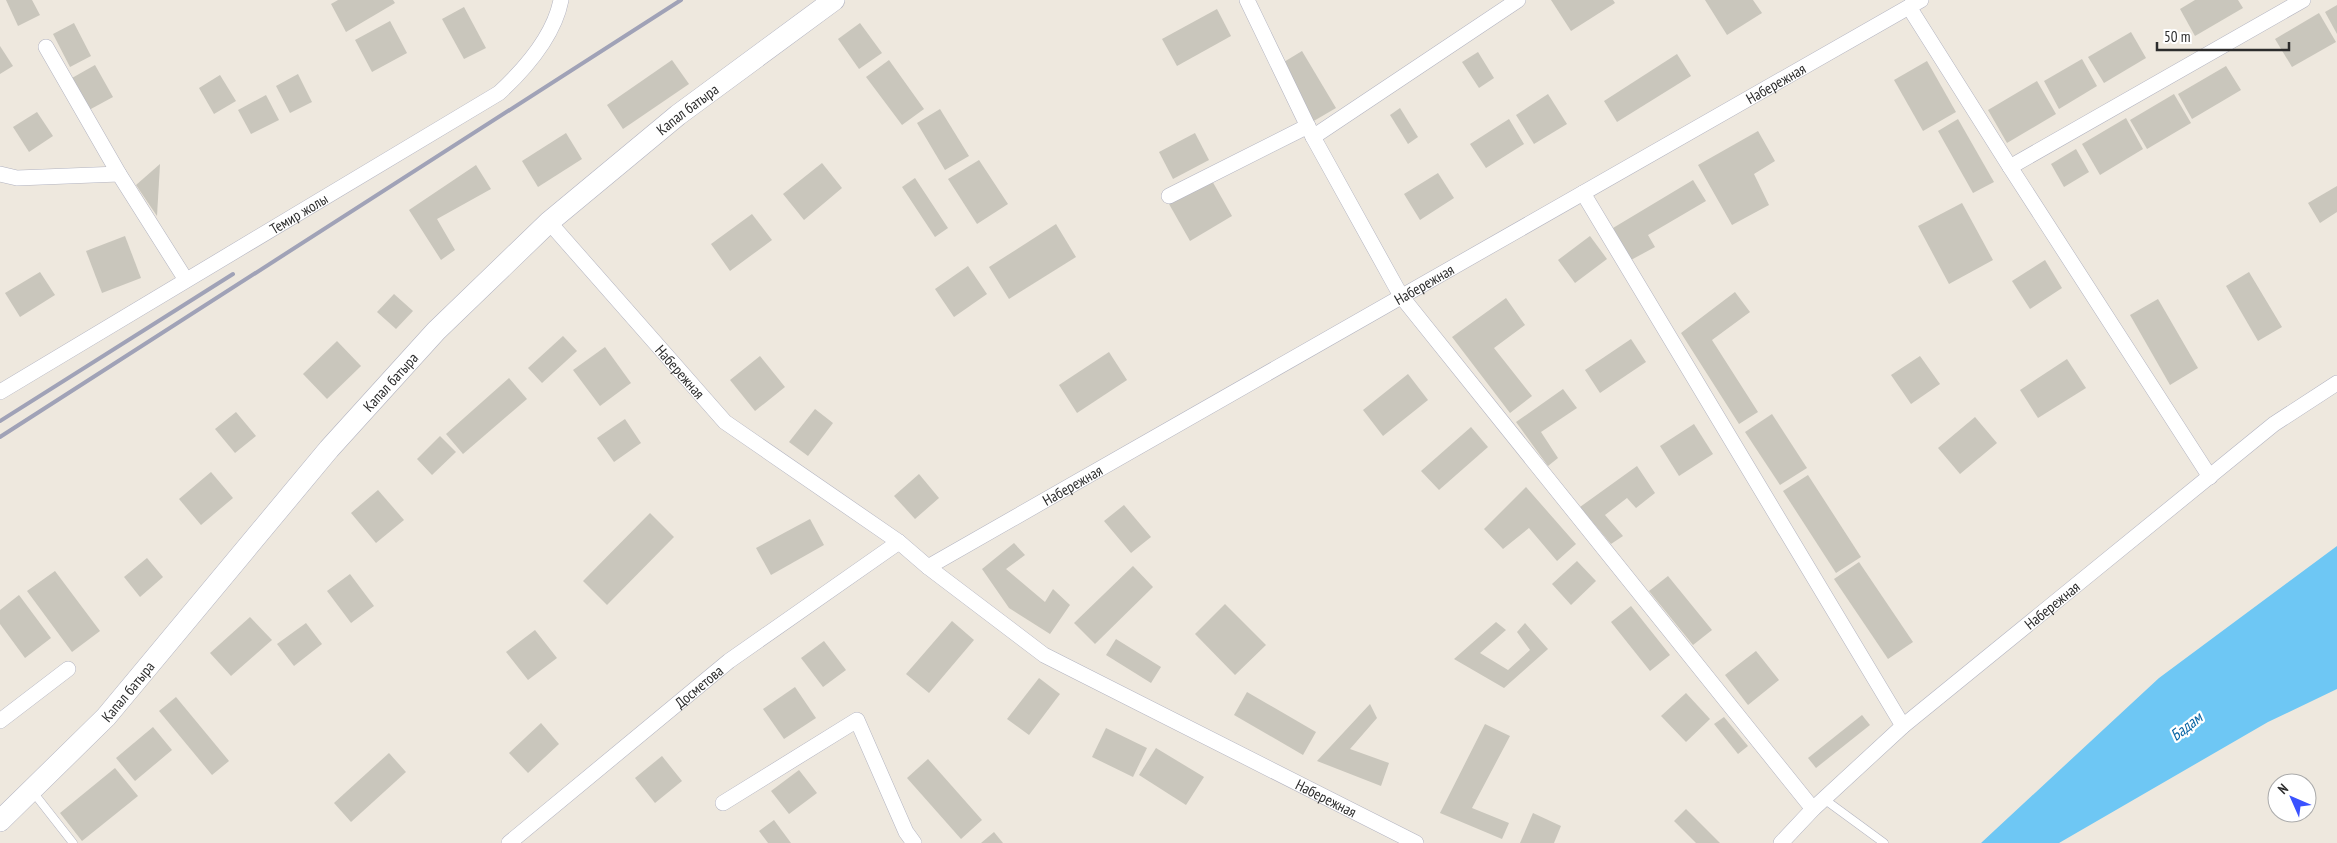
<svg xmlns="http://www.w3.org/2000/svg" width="2337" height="843" font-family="'PT Sans Narrow',sans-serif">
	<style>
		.water { fill: #6ec7f4 }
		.building { fill: #c9c6bc }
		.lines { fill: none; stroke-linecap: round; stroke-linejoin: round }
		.service-casing { stroke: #b2b3c0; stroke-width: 9 }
		.minor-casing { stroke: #b2b3c0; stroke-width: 16 }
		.secondary-casing { stroke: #b2b3c0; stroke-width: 22 }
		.service { stroke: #fff; stroke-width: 8 }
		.minor { stroke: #fff; stroke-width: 15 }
		.secondary { stroke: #fff; stroke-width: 21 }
		.rail { stroke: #a0a2b7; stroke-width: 4 }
		.labels { text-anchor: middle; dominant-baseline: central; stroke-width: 4.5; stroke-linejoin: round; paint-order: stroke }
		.street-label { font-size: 15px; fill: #2c2c2c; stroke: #fff }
		.water-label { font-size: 16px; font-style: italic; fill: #0864a4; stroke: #fff }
	</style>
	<rect width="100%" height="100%" fill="#eee8de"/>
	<polygon class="water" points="2337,546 2337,689 2268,722 2059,843 1981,843 2159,678"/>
	<g class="building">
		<polygon points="6,0 32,0 40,15 18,26"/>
		<polygon points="338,0 393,0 395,3 346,32 331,4"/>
		<polygon points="1551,0 1613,0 1615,3 1571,31"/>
		<polygon points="1705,0 1753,0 1762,13 1727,35"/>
		<polygon points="2195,0 2238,0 2243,8 2195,36 2180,9"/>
		<polygon points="2337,5 2337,34 2325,12"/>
		<polygon points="464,7 486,48 464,59 442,19"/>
		<polygon points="1217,9 1231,36 1177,66 1162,39"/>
		<polygon points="2319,13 2336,42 2292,67 2275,39"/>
		<polygon points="390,21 407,53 372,72 355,40"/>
		<polygon points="74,23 91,56 70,67 53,34"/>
		<polygon points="860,23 882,53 859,69 838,39"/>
		<polygon points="2131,32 2146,58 2104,83 2088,57"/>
		<polygon points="0,46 13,66 0,74"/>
		<polygon points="1302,51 1336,108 1312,122 1279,65"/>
		<polygon points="1478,52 1494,78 1479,88 1462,62"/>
		<polygon points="1677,54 1691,76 1617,122 1604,101"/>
		<polygon points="2082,59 2097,86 2059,109 2044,81"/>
		<polygon points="672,60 689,84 623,129 607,105"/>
		<polygon points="889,60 924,109 902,125 866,77"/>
		<polygon points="1927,61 1956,112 1923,131 1894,80"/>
		<polygon points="95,65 113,97 89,110 72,78"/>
		<polygon points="2226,66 2241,90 2192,119 2178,94"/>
		<polygon points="298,74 312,102 290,113 276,86"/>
		<polygon points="220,75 236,101 214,114 199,88"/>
		<polygon points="2037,81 2056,114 2007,143 1988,110"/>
		<polygon points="1548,94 1567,124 1534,144 1516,115"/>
		<polygon points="2174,94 2191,123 2147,149 2130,120"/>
		<polygon points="266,95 279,120 251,134 238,110"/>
		<polygon points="1400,108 1418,137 1408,144 1390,115"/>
		<polygon points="940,109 969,156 945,170 917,123"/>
		<polygon points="37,112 53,136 29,152 13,127"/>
		<polygon points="2126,118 2143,149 2100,175 2082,144"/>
		<polygon points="1509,119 1524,144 1486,168 1470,144"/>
		<polygon points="1958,119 1994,182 1973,193 1938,131"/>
		<polygon points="1758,131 1775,161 1754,174 1769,205 1732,225 1698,165"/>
		<polygon points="566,133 582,159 538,187 522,161"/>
		<polygon points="1195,133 1209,160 1173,179 1159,152"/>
		<polygon points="2076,149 2089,172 2064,187 2051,164"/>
		<polygon points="979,160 1008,204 977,224 948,179"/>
		<polygon points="822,163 842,188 804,220 783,194"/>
		<polygon points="160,164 157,216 136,185"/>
		<polygon points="476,165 491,189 437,219 455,250 441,260 409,210"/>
		<polygon points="1438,173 1454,198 1420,220 1404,194"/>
		<polygon points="915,178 948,228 935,237 902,187"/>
		<polygon points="1211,179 1232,216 1190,241 1169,204"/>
		<polygon points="1693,180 1706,201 1648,235 1655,247 1631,260 1613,228"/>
		<polygon points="2337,186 2337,212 2320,223 2308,203"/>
		<polygon points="1962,203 1993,260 1949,284 1918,226"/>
		<polygon points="752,214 772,240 730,271 711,244"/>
		<polygon points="1056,224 1076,257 1009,299 989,267"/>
		<polygon points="125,236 141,278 102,293 86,251"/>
		<polygon points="1590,236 1607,259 1575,283 1558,260"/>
		<polygon points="2045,260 2062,288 2030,309 2012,281"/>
		<polygon points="968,266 987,294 954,317 935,289"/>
		<polygon points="40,272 55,295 20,317 5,293"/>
		<polygon points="2249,272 2282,327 2258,341 2226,286"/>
		<polygon points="1735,292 1750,312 1712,340 1758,412 1739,424 1681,333"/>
		<polygon points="394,294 413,311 396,329 377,312"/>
		<polygon points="1506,298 1525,325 1494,348 1532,396 1510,413 1452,337"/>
		<polygon points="2158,299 2198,368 2170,385 2130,315"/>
		<polygon points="563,336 577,351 542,383 528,368"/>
		<polygon points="1631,339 1646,362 1600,393 1585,370"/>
		<polygon points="337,341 361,366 327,399 303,374"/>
		<polygon points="605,347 631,383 600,406 573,370"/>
		<polygon points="1109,352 1127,380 1077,413 1059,385"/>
		<polygon points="760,356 785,387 755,411 730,380"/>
		<polygon points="1920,356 1940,384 1911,404 1891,375"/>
		<polygon points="2067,359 2086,388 2038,418 2020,390"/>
		<polygon points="1408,374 1428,400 1383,436 1363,410"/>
		<polygon points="509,378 527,399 463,454 446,434"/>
		<polygon points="1563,389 1577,408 1541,432 1558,458 1548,466 1516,422"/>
		<polygon points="815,409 833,423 808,456 789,442"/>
		<polygon points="236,412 256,436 235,453 215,429"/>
		<polygon points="1772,414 1807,468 1780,485 1745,432"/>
		<polygon points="1975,417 1997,443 1960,474 1938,448"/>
		<polygon points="625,419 641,443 614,462 597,438"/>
		<polygon points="1694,424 1713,454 1679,476 1660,446"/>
		<polygon points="1471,427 1488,447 1439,490 1421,471"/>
		<polygon points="440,436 456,452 432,475 417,459"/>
		<polygon points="1637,466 1655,493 1636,508 1627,498 1605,515 1623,536 1611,544 1580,507"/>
		<polygon points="211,472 233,498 201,525 179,499"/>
		<polygon points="919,474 939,498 915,519 894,496"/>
		<polygon points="1808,475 1861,557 1836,573 1783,491"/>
		<polygon points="1526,487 1576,544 1557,561 1529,528 1503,549 1484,529"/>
		<polygon points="378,490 404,520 376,543 351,513"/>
		<polygon points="1124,505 1151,537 1131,553 1104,521"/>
		<polygon points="650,513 674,537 607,605 583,581"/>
		<polygon points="810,519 824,545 771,575 756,548"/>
		<polygon points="1014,543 1025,555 1006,569 1045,602 1053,589 1070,605 1050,634 1009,608 982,569"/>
		<polygon points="147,558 163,577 140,597 124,577"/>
		<polygon points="1577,561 1596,581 1571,605 1552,584"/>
		<polygon points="1859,562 1913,642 1888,659 1834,579"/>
		<polygon points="1133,566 1153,587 1095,644 1074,623"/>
		<polygon points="55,571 100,631 72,652 27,591"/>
		<polygon points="350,574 374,606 351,623 327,591"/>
		<polygon points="1668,576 1712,630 1693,645 1649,591"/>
		<polygon points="19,595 51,638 25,658 0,624 0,610"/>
		<polygon points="1225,604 1266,645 1235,675 1195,634"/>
		<polygon points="1631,606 1670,655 1650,671 1611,622"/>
		<polygon points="250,617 272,640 231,676 210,653"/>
		<polygon points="952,621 974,640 929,693 906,674"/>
		<polygon points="1496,622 1506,630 1480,653 1508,670 1530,650 1517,632 1525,623 1548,649 1504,688 1454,659"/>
		<polygon points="306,623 322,644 294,666 277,644"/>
		<polygon points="535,630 557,658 528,680 506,652"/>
		<polygon points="1116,639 1161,667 1151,683 1106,655"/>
		<polygon points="824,641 846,670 823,687 801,658"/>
		<polygon points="1756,651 1779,680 1748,705 1725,675"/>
		<polygon points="1039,678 1060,694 1029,735 1007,719"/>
		<polygon points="795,687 816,718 784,739 763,709"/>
		<polygon points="1247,692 1316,732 1303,755 1234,715"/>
		<polygon points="1686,693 1710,719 1686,742 1661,716"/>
		<polygon points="176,697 229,761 212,775 159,711"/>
		<polygon points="1370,704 1377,718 1350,749 1389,763 1381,786 1317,761"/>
		<polygon points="1862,715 1870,725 1816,768 1808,758"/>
		<polygon points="1724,717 1748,746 1738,754 1714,724"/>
		<polygon points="541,723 559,744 528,773 509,753"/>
		<polygon points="1485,724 1510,736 1472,808 1509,823 1502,839 1440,813"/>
		<polygon points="153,727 172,750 135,781 116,758"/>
		<polygon points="1106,728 1147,748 1133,777 1092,757"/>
		<polygon points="1156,748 1204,777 1186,805 1139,775"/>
		<polygon points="389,753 406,772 351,822 334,803"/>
		<polygon points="662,756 682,781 655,803 635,778"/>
		<polygon points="928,759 982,820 961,839 907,778"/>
		<polygon points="115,768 138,796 82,841 60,813"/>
		<polygon points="799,770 817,793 789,814 771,791"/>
		<polygon points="1686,809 1720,843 1696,843 1674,821"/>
		<polygon points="1533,813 1561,826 1554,843 1520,843"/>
		<polygon points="774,820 791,843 768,843 759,831"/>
		<polygon points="994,832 1003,843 981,843"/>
	</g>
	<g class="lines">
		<g class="service-casing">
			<g id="service">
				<polyline points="33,792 73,843"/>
				<polyline points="1824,799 1884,843"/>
			</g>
		</g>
		<g class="minor-casing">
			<g id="minor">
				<polyline points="1247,0 1313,137 1401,296 1813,809"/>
				<polyline points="1909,7 2010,167 2210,477"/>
				<polyline points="46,47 119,174 186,280"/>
				<polyline points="1313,137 1518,0"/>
				<polyline points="2010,167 2303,0"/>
				<polyline points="0,174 17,178 119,174"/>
				<polyline points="1583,193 1903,726"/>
				<polyline points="1169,196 1308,126"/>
				<path id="s1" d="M549 222 725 422 899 542 928 567 1044 655 1416 843"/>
				<path id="s2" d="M0 392 499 93C526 68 554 36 561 0"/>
				<path id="s3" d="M928 567 1921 0"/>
				<polyline points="0,721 68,669"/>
				<polyline points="723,803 857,720 906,832 914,843"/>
				<path id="s4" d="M509 843 729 661 899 542"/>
				<path id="s5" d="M1781 843 1813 809 1903 726 2274 424 2337 383"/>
			</g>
		</g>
		<g class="secondary-casing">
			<g id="secondary">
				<path id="s6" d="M0 821 106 717 329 449 436 331 549 222 678 115 834 0"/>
			</g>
		</g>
		<use href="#service" class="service"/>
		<use href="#minor" class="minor"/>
		<use href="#secondary" class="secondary"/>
		<g class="rail">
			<polyline points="0,421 233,274"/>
			<polyline points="0,437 681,0"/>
		</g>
	</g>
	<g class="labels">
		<g class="street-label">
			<text stroke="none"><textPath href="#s3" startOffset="976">Набережная</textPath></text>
			<text stroke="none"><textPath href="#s6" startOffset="992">Капал батыра</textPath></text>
			<text stroke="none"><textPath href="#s2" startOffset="348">Темир жолы</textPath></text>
			<text stroke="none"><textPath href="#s3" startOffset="571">Набережная</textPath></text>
			<text stroke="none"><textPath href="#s1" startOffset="199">Набережная</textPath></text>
			<text stroke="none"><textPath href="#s6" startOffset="588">Капал батыра</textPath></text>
			<text stroke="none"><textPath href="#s3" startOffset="166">Набережная</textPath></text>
			<text stroke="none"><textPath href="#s5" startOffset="361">Набережная</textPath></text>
			<text stroke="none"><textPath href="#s4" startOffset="246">Досметова</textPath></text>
			<text stroke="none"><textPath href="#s6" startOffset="182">Капал батыра</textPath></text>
			<text stroke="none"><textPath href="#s1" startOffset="978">Набережная</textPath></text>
		</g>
		<g class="water-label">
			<text transform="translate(2186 726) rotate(-38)">Бадам</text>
		</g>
	</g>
	<g transform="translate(2292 798) rotate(315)"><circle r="24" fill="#ffffff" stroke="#ababab"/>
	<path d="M0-4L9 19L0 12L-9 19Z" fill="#3a52ff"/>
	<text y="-8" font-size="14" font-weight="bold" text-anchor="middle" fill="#2c2c2c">N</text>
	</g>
	<path d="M2157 42v8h132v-8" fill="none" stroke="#2c2c2c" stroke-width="2.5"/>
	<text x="2164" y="42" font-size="15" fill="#2c2c2c" stroke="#ffffff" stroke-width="4" paint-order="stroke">50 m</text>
</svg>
